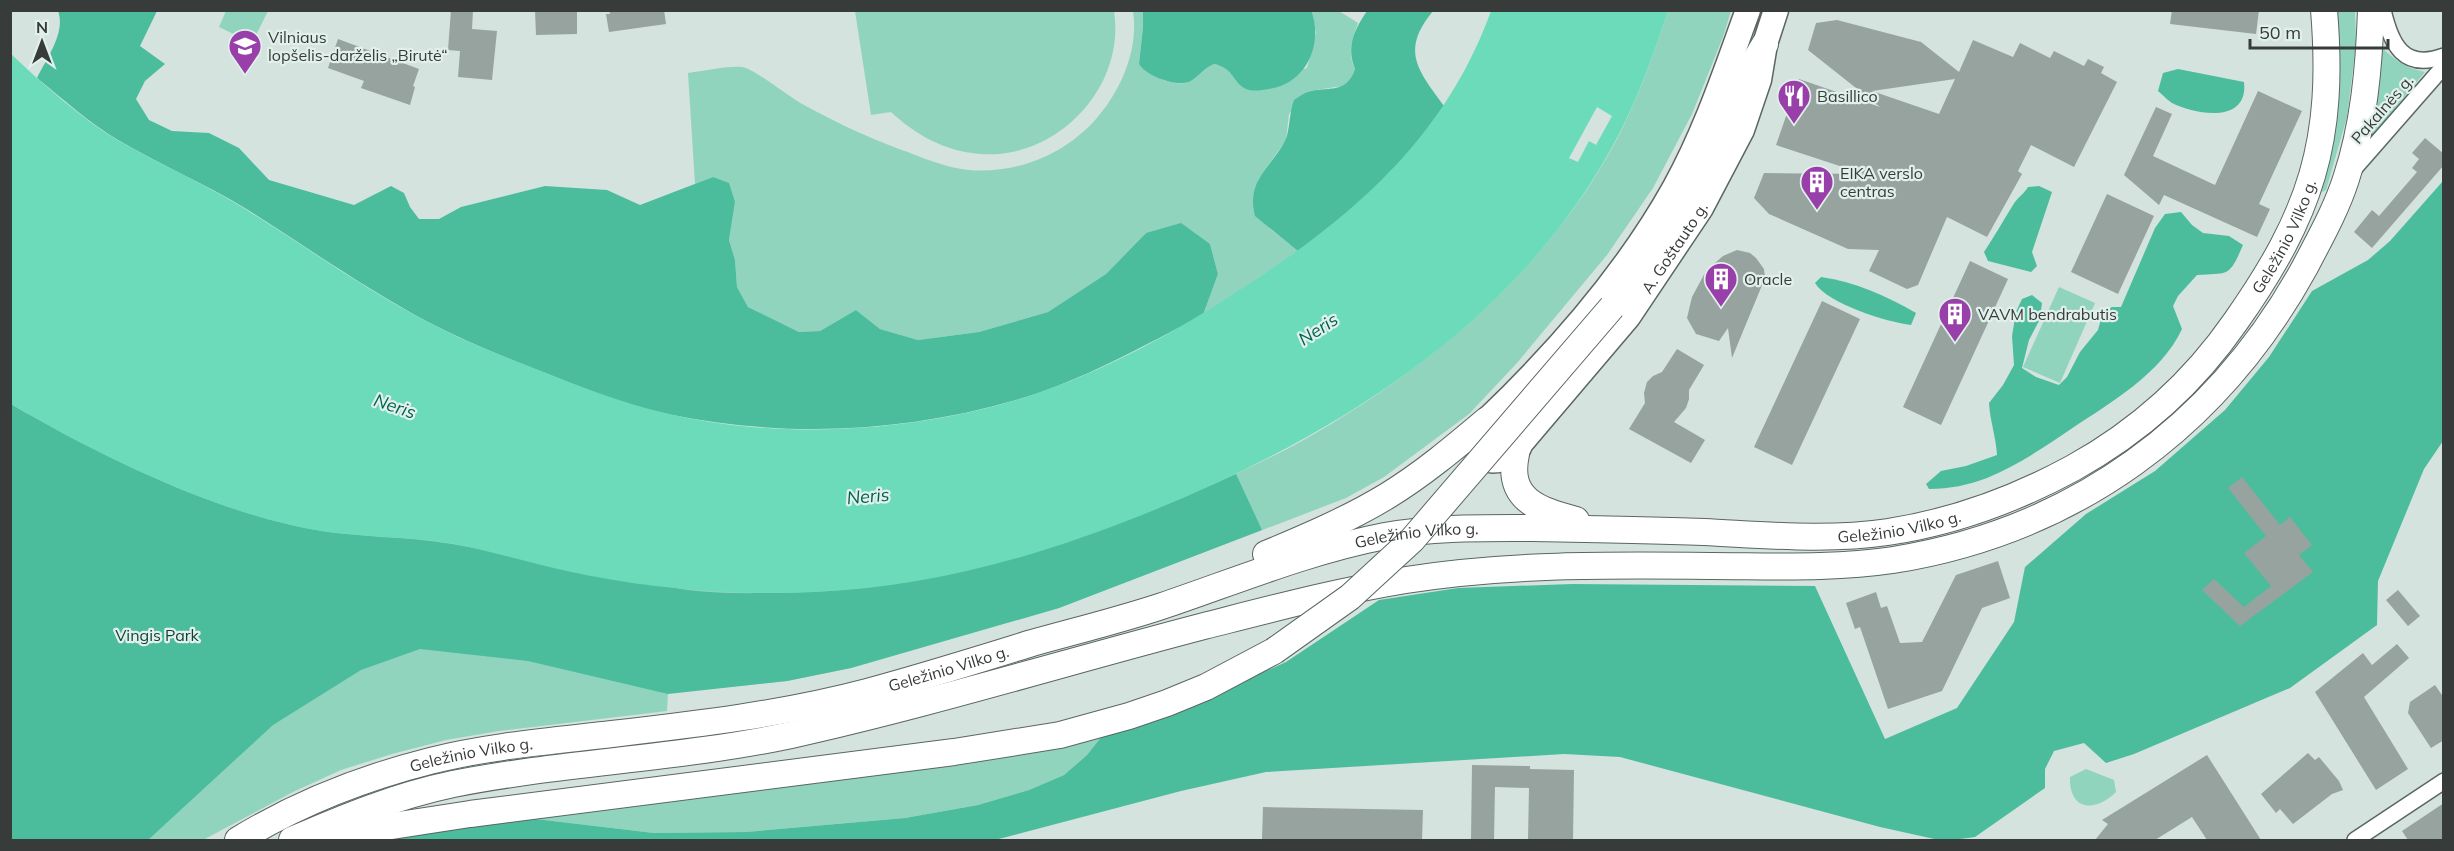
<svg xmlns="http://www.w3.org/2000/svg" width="2454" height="851" font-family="Mulish,sans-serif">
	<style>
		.green { fill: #91d4bd }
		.forest { fill: #4bbd9d }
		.water { fill: #6bdbb9 }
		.pier { fill: #d4e3dd }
		.building { fill: #96a39e; fill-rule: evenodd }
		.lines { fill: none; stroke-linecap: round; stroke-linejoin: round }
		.minor-casing { stroke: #5a6661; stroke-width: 18 }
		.primary-casing { stroke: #5a6661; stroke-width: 27 }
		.trunk-casing { stroke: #5a6661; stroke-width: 28 }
		.minor { stroke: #fff; stroke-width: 15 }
		.primary { stroke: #fff; stroke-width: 24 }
		.trunk { stroke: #fff; stroke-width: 26 }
		.trunk-bridge-casing { stroke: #5a6661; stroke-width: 28; stroke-linecap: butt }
		.trunk-bridge { stroke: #fff; stroke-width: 26 }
		.labels { text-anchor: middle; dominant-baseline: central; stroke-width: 4.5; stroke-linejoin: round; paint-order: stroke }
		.poi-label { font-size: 16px; fill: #373c3a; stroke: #e1f0ea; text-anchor: start }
		.street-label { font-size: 16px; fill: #373c3a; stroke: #e1f0ea }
		.park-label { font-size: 16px; fill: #0d3f32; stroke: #e1f0ea }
		.water-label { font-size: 18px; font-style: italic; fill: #00624d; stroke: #e1f0ea }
	</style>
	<rect width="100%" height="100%" fill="#d4e3dd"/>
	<g class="green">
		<polygon points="226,11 226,10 268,11 252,43 219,27"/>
		<path d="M855 11H1114C1126 87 1057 160 980 154 944 151 916 135 891 112L871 115Z"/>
		<path d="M1133 11H1143V27L1139 64C1149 75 1176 89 1191 81 1199 76 1204 68 1214 64L1224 66 1244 88 1307 68 1316 33 1311 11H1339L1358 23C1352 41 1347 52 1355 69L1351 81 1343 86 1309 91 1289 114 1286 140 1258 180 1269 228 1299 252 1203 315 1218 274 1210 244 1146 233 1106 274 1048 312 979 332 918 340 880 329 856 310 820 331 799 332 748 307 737 287 735 260 729 240 735 202 713 177 695 184 688 73C705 71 725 66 742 67 753 68 791 98 804 105 835 122 867 137 899 149 922 157 945 168 969 170 1017 174 1064 155 1096 119 1121 91 1139 49 1133 11Z"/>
		<path d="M1668 11H1731L1723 37 1692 114 1653 188 1607 255 1517 363 1469 414 1384 477 1346 498 1059 608 851 668 787 681 668 693 667 711 499 731 446 740 392 754 341 770 293 792 203 840H11V404L27 414 1169 504C1213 484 1258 465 1300 442 1428 370 1549 269 1618 137 1639 96 1654 54 1668 11Z"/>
		<polygon points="2335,11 2355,11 2356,44 2347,117 2326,190 2320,193 2337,113 2339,71"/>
		<path d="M2380 46C2395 60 2405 68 2425 72L2363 147Z"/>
		<polygon points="2059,287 2095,303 2060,383 2023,367"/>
		<polygon points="1102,736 1087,755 1064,775 1029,790 978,805 905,818 746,832 654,833 527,818"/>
		<path d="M2086 769 2114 780 2116 792C2096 812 2069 812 2070 777Z"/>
	</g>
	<g class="forest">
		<path d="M1311 10C1324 44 1306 84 1269 89 1262 90 1253 92 1246 89 1233 83 1234 68 1214 64 1204 68 1199 76 1191 81 1178 88 1146 76 1139 64L1143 27V11Z"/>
		<path d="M58 11H157L140 46 165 64 145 81 136 99 149 120 172 131 209 133 239 148 269 180 354 205 391 186 404 193 410 207 419 219H439L461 207 545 186 607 190 640 205 713 177 729 183 735 202 729 240 735 260 737 287 748 307 799 332 820 331 856 310 880 329 918 340 979 332 1048 312 1106 274 1146 233 1181 223 1210 244 1218 274 1203 315C1143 346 1082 381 1016 400 902 433 784 438 667 414 624 405 581 387 540 371 502 356 464 341 428 322 366 289 308 248 248 210 206 184 160 165 118 140 89 123 63 99 37 78 47 58 66 32 58 11Z"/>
		<path d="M1367 11H1433C1400 51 1418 70 1444 106 1432 121 1422 137 1410 151 1377 189 1338 221 1299 252L1255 216C1246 180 1270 169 1285 141 1290 131 1289 113 1294 100 1299 97 1305 92 1311 91 1331 87 1347 93 1355 69 1346 47 1354 30 1367 11Z"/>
		<path d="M2178 69 2244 82C2249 124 2196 115 2172 103 2167 100 2162 94 2158 91L2163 73Z"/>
		<polygon points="2443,181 2443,441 2424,469 2378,581 2377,625 2290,688 2134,754 2106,763 2084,743 2054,751 2045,769 2045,788 1975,837 1953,840 1939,840 1880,827 1620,757 1564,754 1266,772 1181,791 995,840 377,840 527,818 654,833 746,832 905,818 978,805 1029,790 1064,775 1087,755 1102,736 1203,699 1286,662 1379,600 1458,588 1572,584 1815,586 1885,739 1957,708 2014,622 2025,567 2086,514 2155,471 2225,410 2269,357 2312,291 2368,260 2390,241"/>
		<path d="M2039 186 2052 192 2032 252 2037 266 2031 272 1988 261 1984 252C1994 237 2003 221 2013 205 2017 198 2024 194 2028 187Z"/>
		<path d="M2181 212 2192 225 2203 233 2229 236 2243 245C2229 277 2230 273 2197 275L2178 296 2173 306 2182 329C2161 374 2110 403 2071 429 2043 448 2018 465 1987 478 1968 485 1950 489 1929 489L1926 484 1941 471 1966 466 1997 455C1996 437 1990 421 1989 403L2003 385 2014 365 2012 336 2016 312 2022 299 2032 295 2042 303 2040 319 2029 340 2022 368 2036 377 2059 385 2067 377 2080 352 2098 330 2103 312 2112 307H2121L2155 228 2165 214Z"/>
		<path d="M1821 277C1855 282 1887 296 1916 313L1911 325C1887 322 1828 304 1815 283Z"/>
		<path d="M11 404C96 454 214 512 311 529 358 538 405 536 452 544 510 554 569 566 628 578 651 582 674 589 697 591 724 594 753 593 781 593 950 590 1084 542 1236 474L1262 530 1059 608 851 668 787 681 668 694 528 661 420 649 361 670 273 725 148 840H11Z"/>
	</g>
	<path class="water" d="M1491 11H1668C1654 53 1639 96 1618 136 1519 325 1333 438 1142 515 1037 557 927 588 813 592 738 595 664 590 591 576 543 567 497 552 449 543 401 535 352 538 304 528 205 507 98 455 11 404L10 53C44 85 79 117 119 141 162 166 208 185 250 212 309 249 366 290 428 322 465 342 503 356 541 371 581 387 622 403 665 413 778 440 908 433 1020 399 1100 374 1176 332 1246 286 1355 215 1446 136 1491 11Z"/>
	<polygon class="pier" points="1597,107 1612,116 1596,145 1589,141 1578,162 1569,158"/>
	<g class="building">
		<polygon points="451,10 473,10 472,29 497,31 492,80 458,77 460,51 448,50"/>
		<polygon points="535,10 577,10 577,34 536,35"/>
		<polygon points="609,10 664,10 666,24 609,32 606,14 610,14"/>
		<polygon points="2172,10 2259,10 2256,34 2170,24"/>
		<path d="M1837 20 1921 42 1959 72 1973 40 2013 57 2020 43 2050 58 2054 51 2084 66 2088 59 2104 67 2101 73 2117 82 2074 167 2031 145 2018 171 2022 174 1987 237 1947 217 1918 285 1907 289 1869 271 1879 250 1848 249 1769 214 1754 198 1764 173 1864 174 1776 145 1799 79 1880 107 1808 50 1816 23ZM1955 79 1939 114 1872 91Z"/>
		<polygon points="338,39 419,69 413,86 415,87 410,105 361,88 364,81 328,68"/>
		<polygon points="2258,91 2302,111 2259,204 2270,209 2257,237 2164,195 2159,205 2124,175 2156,107 2172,114 2153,156 2215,185"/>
		<polygon points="2425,138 2444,154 2444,165 2372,248 2354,232 2372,210 2379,216 2417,172 2412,168 2419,159 2412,153"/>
		<polygon points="2107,194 2154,216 2118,294 2071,272"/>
		<polygon points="1737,250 1750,253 1756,258 1764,269 1765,278 1732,358 1728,328 1719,341 1696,334 1687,318 1692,297 1706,271 1723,256"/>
		<polygon points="1970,261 2008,279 1941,425 1903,407"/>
		<polygon points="1822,301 1860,319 1792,465 1754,447"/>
		<polygon points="1677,349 1704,365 1689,390 1689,399 1686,408 1674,422 1705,440 1691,463 1629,429 1645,403 1644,393 1647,382 1653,376 1662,372"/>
		<polygon points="2242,477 2280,525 2290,517 2312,545 2299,555 2313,572 2240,626 2202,590 2214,579 2244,607 2271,586 2244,553 2266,536 2228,488"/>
		<polygon points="1998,561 2010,598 1982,608 1942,691 1888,709 1860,627 1855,629 1846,603 1876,592 1881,608 1887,606 1900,643 1922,642 1956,575"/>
		<polygon points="2398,590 2420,616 2408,626 2386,600"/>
		<polygon points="2397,644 2409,658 2364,697 2408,769 2376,790 2315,692 2363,653 2372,665"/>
		<polygon points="2435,685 2444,698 2444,740 2431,748 2408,713 2410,702"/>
		<polygon points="2308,753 2315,760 2319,757 2339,781 2343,790 2332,794 2293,824 2280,809 2276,813 2261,794"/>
		<polygon points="2207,755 2261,840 2207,840 2192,817 2155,840 2095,840 2108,824 2102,820"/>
		<polygon points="1472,765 1530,766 1530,769 1574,770 1573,840 1528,840 1529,788 1495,787 1494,840 1471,840"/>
		<polygon points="2444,803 2444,840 2408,840 2402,831"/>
		<polygon points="1263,807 1423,810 1422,840 1262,840"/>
	</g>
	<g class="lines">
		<g class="minor-casing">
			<g id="minor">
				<path d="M2383 10C2391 44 2403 71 2444 56"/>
				<polyline points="2353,170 2444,66"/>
				<polyline points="2355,840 2444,781"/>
			</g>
		</g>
		<g class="primary-casing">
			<g id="primary">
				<path id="s1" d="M1748 10C1726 70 1706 131 1675 187 1626 275 1559 351 1487 420 1473 453 1479 471 1516 454L1521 443 1628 317 1701 208 1742 130 1759 80 1765 44 1776 10"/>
			</g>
		</g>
		<g class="trunk-casing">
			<g id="trunk">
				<path d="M1612 307C1648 264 1678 218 1703 168 1725 127 1740 83 1765 44"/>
				<path d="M1516 454C1506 500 1539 510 1576 520"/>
				<path d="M1266 554C1307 537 1349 519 1387 496 1423 474 1455 447 1487 420"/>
				<path id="s2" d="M238 840C297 804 363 778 430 761 489 746 552 741 612 734 698 724 784 714 867 692 923 677 977 660 1032 643 1075 631 1120 620 1162 606 1236 581 1308 551 1385 536 1434 527 1483 528 1532 528 1590 529 1647 530 1704 532 1766 535 1827 541 1888 532 1954 522 2016 499 2073 468 2138 432 2194 382 2236 321 2311 214 2335 142 2324 10"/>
				<path d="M292 840C345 817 396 796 453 784 564 762 679 759 791 735 930 704 1066 662 1204 626 1271 609 1338 591 1406 580 1507 564 1608 565 1710 566 1771 566 1833 569 1893 560 2074 531 2217 427 2305 267 2320 238 2336 210 2346 179 2364 125 2369 67 2371 10"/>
				<polyline points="327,840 379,828 470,814 954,752 1060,735 1129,716 1167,703 1206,687 1274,651"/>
			</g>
		</g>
		<use href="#minor" class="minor"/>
		<use href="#primary" class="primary"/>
		<use href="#trunk" class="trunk"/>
		<g class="trunk-bridge-casing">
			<polyline id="trunk-bridge" points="1274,651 1350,597 1412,540 1612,307"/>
		</g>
		<use href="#trunk-bridge" class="trunk-bridge"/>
	</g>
	<defs>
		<g id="school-pin" transform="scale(1.725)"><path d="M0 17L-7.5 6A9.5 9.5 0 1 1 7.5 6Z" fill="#993faa" stroke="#e1f0ea"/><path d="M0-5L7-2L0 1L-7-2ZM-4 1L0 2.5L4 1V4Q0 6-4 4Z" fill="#fff"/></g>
		<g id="restaurant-pin" transform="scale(1.725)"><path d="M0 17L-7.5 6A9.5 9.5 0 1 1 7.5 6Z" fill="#993faa" stroke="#e1f0ea"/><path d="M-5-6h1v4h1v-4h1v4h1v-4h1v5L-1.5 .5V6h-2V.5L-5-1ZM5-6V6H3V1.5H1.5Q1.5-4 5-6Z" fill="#fff"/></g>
		<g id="building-pin" transform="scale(1.725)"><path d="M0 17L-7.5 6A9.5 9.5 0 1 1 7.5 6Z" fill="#993faa" stroke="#e1f0ea"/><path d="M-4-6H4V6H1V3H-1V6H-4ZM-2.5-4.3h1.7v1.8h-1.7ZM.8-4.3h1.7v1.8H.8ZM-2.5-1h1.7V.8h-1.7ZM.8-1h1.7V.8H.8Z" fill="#fff"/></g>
	</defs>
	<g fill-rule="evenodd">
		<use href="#school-pin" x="245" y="46"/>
		<use href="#restaurant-pin" x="1794" y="96"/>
		<use href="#building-pin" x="1817" y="182"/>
		<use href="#building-pin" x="1721" y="279"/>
		<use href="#building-pin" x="1955" y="314"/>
	</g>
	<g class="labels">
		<g class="poi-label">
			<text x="268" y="37">Vilniaus<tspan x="268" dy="18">lopšelis-darželis „Birutė“</tspan></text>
			<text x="1817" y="96">Basillico</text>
			<text x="1840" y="173">EIKA verslo<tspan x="1840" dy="18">centras</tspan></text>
			<text x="1744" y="279">Oracle</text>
			<text x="1978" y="314">VAVM bendrabutis</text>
		</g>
		<g class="street-label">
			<text transform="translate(2382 109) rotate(-49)">Pakalnės g.</text>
			<text stroke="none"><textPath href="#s2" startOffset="2212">Geležinio Vilko g.</textPath></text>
			<text stroke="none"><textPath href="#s1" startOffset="826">A. Goštauto g.</textPath></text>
			<text stroke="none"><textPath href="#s2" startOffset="1708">Geležinio Vilko g.</textPath></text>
			<text stroke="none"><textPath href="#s2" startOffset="1224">Geležinio Vilko g.</textPath></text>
			<text stroke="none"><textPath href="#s2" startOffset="736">Geležinio Vilko g.</textPath></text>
			<text stroke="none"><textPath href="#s2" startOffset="250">Geležinio Vilko g.</textPath></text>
		</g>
		<g class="park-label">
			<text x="157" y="635">Vingis Park</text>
		</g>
		<g class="water-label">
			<text transform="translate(1318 329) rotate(-33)">Neris</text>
			<text transform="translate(395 406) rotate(19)">Neris</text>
			<text transform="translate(868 496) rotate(-5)">Neris</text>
		</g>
	</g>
	<rect width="2454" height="851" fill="none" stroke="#373c3a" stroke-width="24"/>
	<g transform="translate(42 42)" stroke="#e1f0ea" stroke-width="4.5" paint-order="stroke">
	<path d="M0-4.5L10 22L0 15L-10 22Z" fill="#373c3a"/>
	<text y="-9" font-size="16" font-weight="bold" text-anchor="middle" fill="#373c3a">N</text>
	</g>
	<path d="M2250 39v9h138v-9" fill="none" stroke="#373c3a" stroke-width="3"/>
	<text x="2259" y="39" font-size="18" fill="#373c3a" stroke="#e1f0ea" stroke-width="4.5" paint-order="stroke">50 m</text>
</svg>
